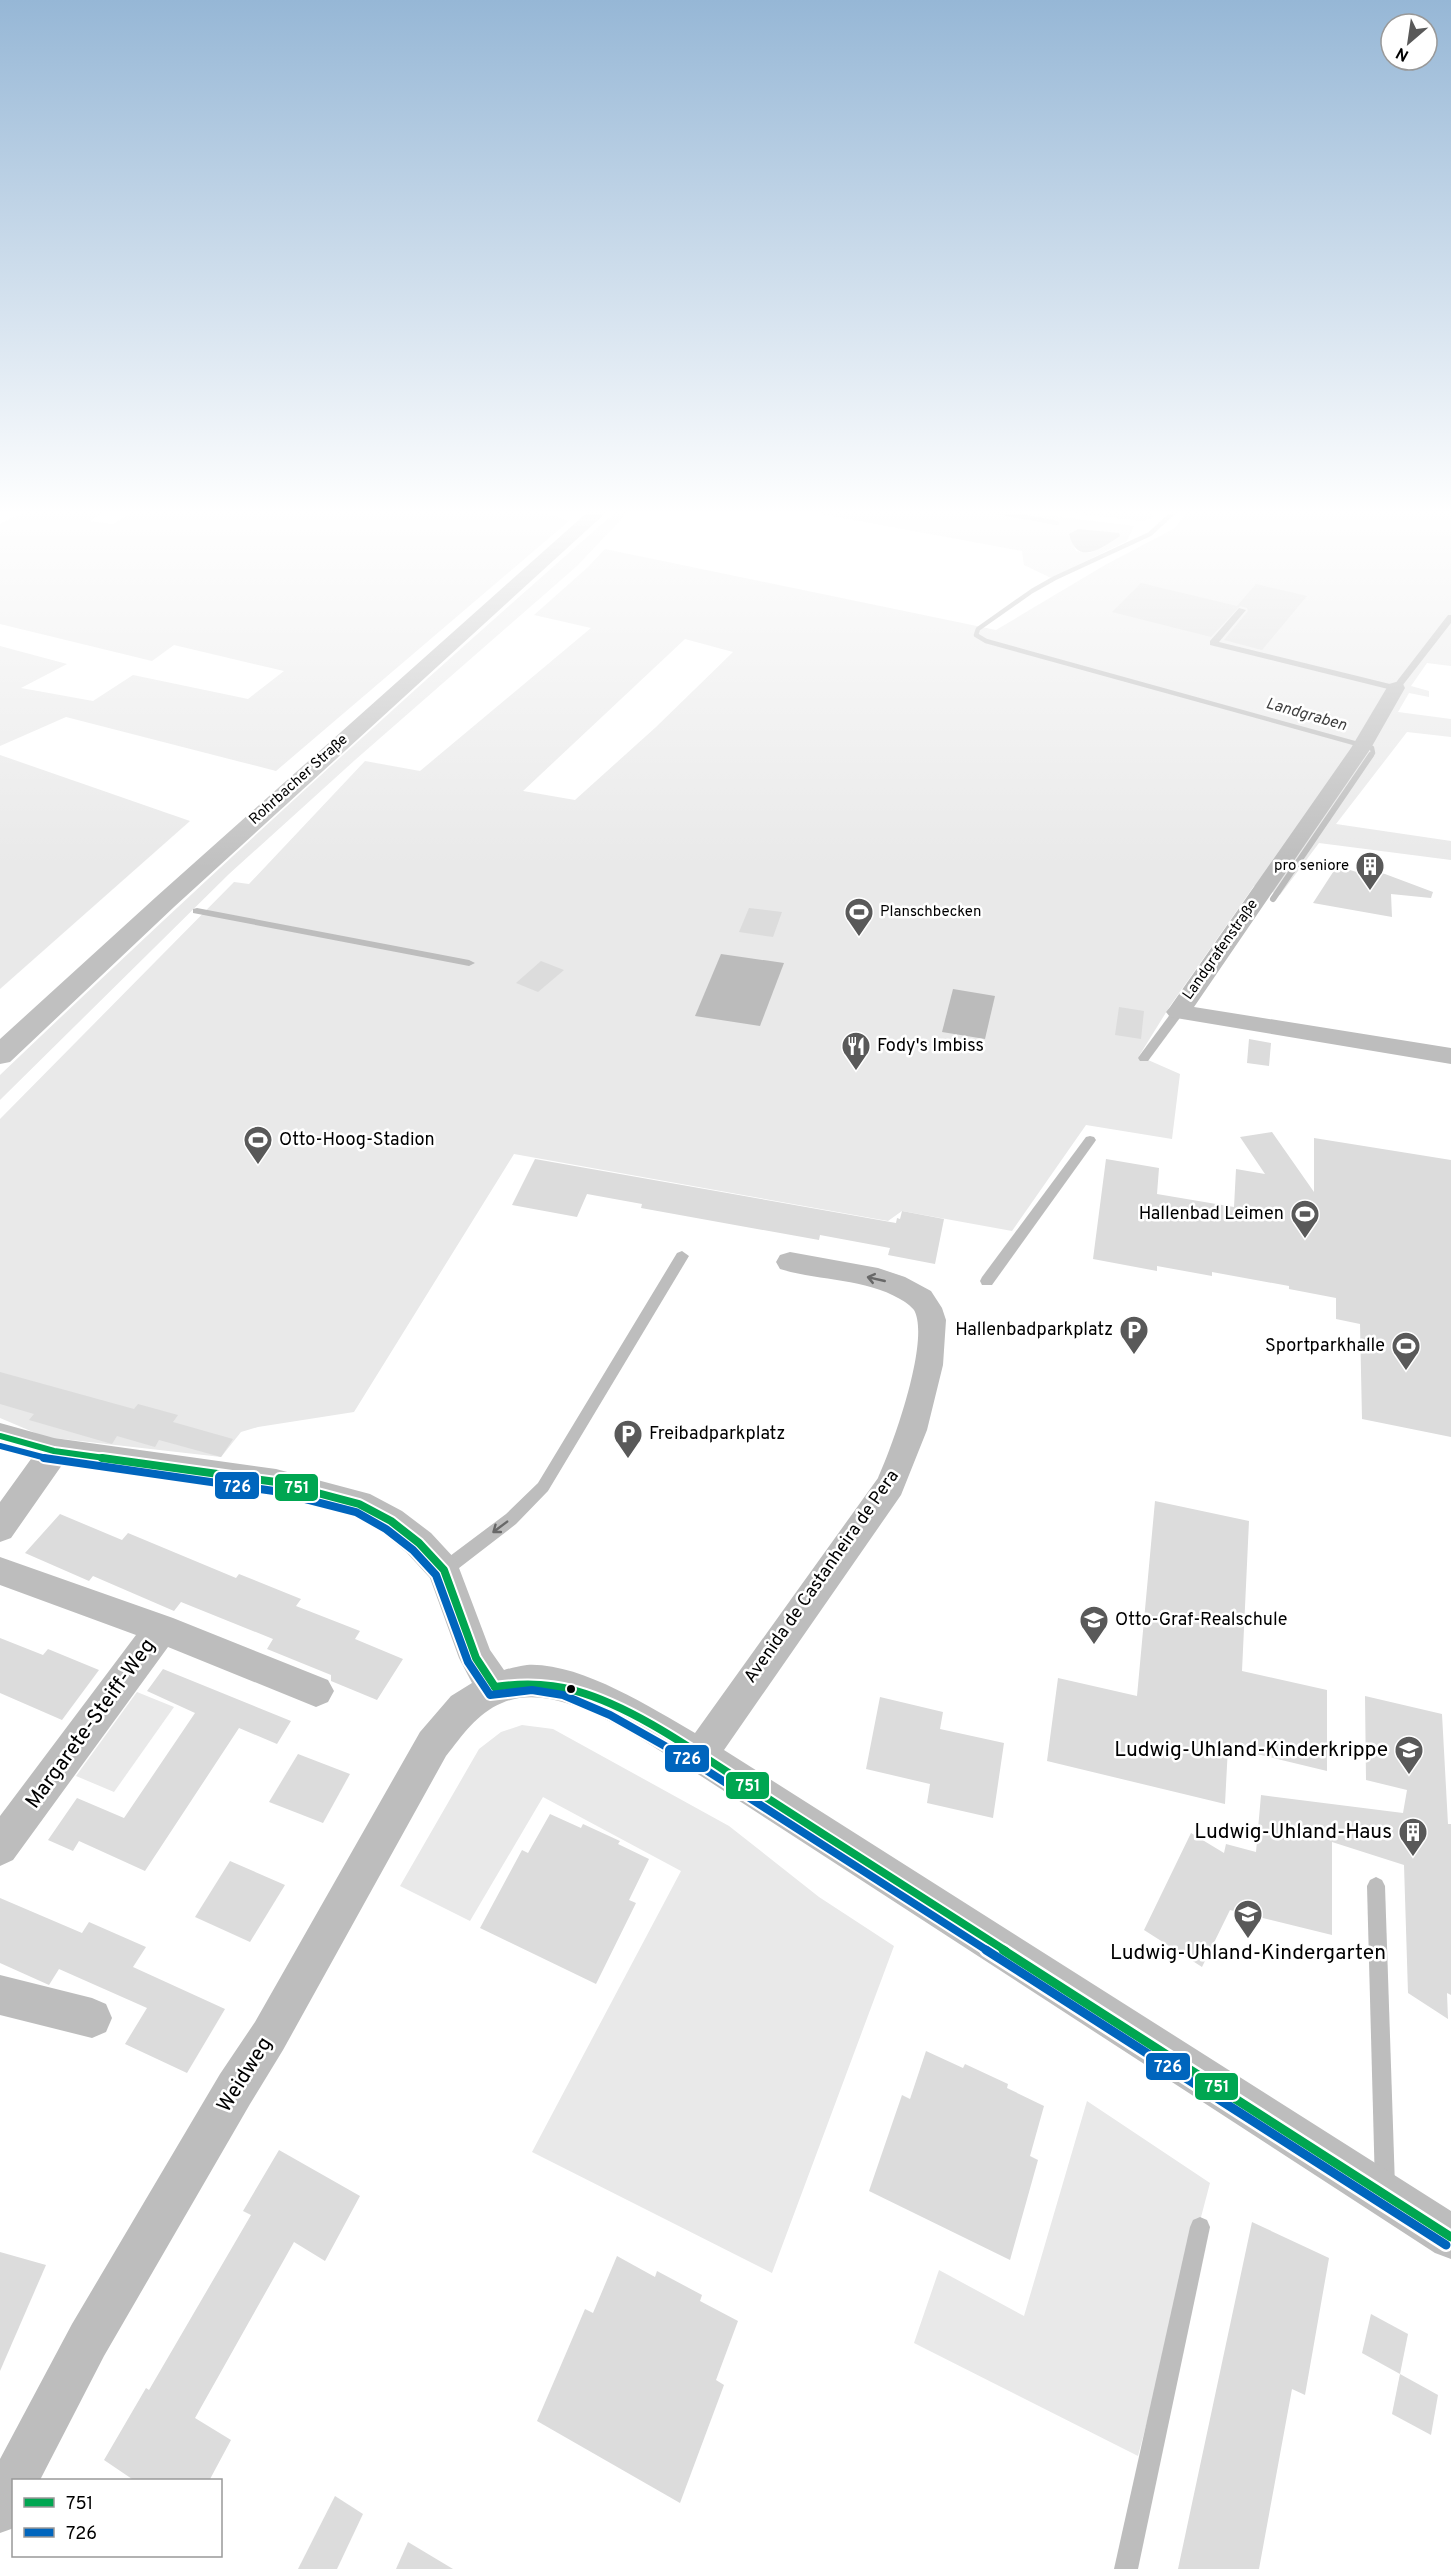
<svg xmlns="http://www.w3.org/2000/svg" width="1451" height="2569" font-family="Overpass,sans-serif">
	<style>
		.green { fill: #e9e9e9; fill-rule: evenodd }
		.water { fill: #bbb }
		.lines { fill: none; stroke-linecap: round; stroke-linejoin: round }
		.stream-far1 { stroke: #bbb; stroke-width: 4.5 }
		.stream { stroke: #bbb; stroke-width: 6 }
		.building { fill: #dcdcdc }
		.lane { fill: #bdbdbd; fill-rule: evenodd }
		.street { fill: #bdbdbd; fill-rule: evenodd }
		.secondary { fill: #c0c0c0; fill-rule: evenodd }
		.bus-1-far2-casing { stroke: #fff; stroke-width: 10 }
		.bus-1-far1-casing { stroke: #fff; stroke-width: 12 }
		.bus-1-casing { stroke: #fff; stroke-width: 14 }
		.bus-2-far2-casing { stroke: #fff; stroke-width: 10 }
		.bus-2-far1-casing { stroke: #fff; stroke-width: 12 }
		.bus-2-casing { stroke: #fff; stroke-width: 14 }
		.bus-1-far2 { stroke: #00a651; stroke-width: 6 }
		.bus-1-far1 { stroke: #00a651; stroke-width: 8 }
		.bus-1 { stroke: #00a651; stroke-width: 9 }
		.bus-2-far2 { stroke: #0065bd; stroke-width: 6 }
		.bus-2-far1 { stroke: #0065bd; stroke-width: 8 }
		.bus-2 { stroke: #0065bd; stroke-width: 9 }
		.oneway { stroke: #686868 }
		.bus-dot { fill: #000; stroke: #fff; stroke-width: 2 }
		.labels { text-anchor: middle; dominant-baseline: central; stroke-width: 5; stroke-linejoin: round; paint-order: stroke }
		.far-street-label { font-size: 15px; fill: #000; stroke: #fff }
		.far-poi-label { font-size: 15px; fill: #000; stroke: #fff; text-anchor: end }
		.far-water-label { font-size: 16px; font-style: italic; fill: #3f3f3f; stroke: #fff }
		.poi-label { font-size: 18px; fill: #000; stroke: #fff; text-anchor: start }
		.street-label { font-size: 18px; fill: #000; stroke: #fff }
		.near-street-label { font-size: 21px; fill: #000; stroke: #fff }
		.near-poi-label { font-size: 21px; fill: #000; stroke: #fff; text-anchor: end }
		.line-badge { stroke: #fff; stroke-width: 2 }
		.badge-label { font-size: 16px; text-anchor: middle; font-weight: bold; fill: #fff }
	</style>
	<rect width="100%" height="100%" fill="#fff"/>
	<g class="green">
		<polygon points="7,509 110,509 90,521 113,524 137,509 534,509 569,521 276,771 66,717 0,746 0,646 67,664 21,688 93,701 133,675 248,699 284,671 174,645 152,661 0,624 0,524 23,512"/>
		<path d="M619 509H631L577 566 355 760 229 874 0 1100V1075C202 882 408 693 619 509Z"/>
		<path d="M794 509H1001L1134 526 1127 541 1051 578 1024 565 1022 551ZM1078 529 1097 532 1113 541 1089 553 1076 551 1069 535Z"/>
		<polygon points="1037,509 1159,509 1150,519 1142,521"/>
		<path d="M1189 509H1451V666L1427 663 1411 686 1429 691V697L1409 693 1398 712 1451 719V737L1407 732 1336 824 1451 841V860L1319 843 1280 895 1254 886 1170 1006 1139 1056 1180 1074 1172 1139 1086 1125 1012 1231 902 1211 888 1221 514 1154 354 1412 258 1427 241 1432 221 1457 45 1437 0 1418V1119L234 882 249 884 365 761 420 771 591 628 534 615 588 567 605 549 996 630 1105 565 1175 528ZM685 639 733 652 656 727 575 800 523 791Z"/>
		<polygon points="0,755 190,821 0,989"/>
		<polygon points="137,1692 174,1707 114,1792 76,1776"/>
		<polygon points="522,1725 553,1729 729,1826 819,1897 894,1946 772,2273 532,2152 681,1871 543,1797 470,1921 400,1886 479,1749 501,1732"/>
		<polygon points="1087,2101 1210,2183 1138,2456 914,2343 939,2270 1024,2316"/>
	</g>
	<g class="water">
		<path d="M1078 529 1119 533 1120 536C1102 548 1077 567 1069 534Z"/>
		<polygon points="721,954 784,963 760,1026 695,1016"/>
		<polygon points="953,989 995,996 985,1039 942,1032"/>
	</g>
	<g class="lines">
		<g class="stream-far1">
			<polyline points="982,509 1057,523"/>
			<polyline points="1177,509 1150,534 1055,578 1032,591 978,629 976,635 986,641 1372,748 1373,753 1370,757"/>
		</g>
		<polyline class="stream" points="1273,899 1371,755"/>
	</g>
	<g class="building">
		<polygon points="1141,583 1237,606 1256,584 1307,596 1262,650 1224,640 1248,611 1247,608 1240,606 1211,637 1112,612"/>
		<polygon points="1337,866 1363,874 1364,869 1385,874 1433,892 1431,898 1391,894 1392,917 1313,903"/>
		<polygon points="749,908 782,912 773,937 739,932"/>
		<polygon points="541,961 564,970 538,992 516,983"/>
		<polygon points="1119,1007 1144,1011 1141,1039 1115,1035"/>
		<polygon points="1249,1039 1271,1043 1269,1066 1247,1063"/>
		<polygon points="1272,1132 1314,1192 1314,1138 1451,1160 1451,1437 1362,1419 1360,1324 1336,1319 1336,1298 1289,1289 1289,1286 1212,1272 1212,1276 1157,1266 1157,1271 1093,1259 1106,1159 1159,1168 1157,1194 1234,1207 1236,1169 1265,1174 1240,1137"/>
		<polygon points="535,1159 896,1223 897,1218 900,1219 902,1211 944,1219 935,1264 888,1255 890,1248 820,1235 819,1240 746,1227 641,1208 642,1204 587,1194 577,1217 512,1205"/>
		<polygon points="0,1372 134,1409 138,1404 178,1415 173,1422 233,1439 221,1457 159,1440 155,1447 117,1436 112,1444 29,1420 34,1414 0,1404"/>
		<polygon points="1155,1501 1249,1521 1242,1671 1327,1690 1327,1771 1228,1747 1225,1804 1047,1761 1058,1678 1137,1696"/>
		<polygon points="60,1514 122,1540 128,1533 236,1578 239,1574 301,1599 296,1606 360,1631 355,1639 403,1659 377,1700 331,1681 331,1675 267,1649 273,1639 181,1602 174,1611 93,1576 89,1581 25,1553"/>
		<polygon points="0,1638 43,1655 48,1649 99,1670 62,1720 0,1693"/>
		<polygon points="163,1669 291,1721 277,1744 239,1728 145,1871 79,1841 73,1851 48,1840 77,1798 124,1818 195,1713 147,1691"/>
		<polygon points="1365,1696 1442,1714 1448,1824 1451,1824 1451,1995 1447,1993 1448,2019 1408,1993 1404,1865 1332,1842 1332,1935 1230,1910 1202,1967 1144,1930 1191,1833 1224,1853 1226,1844 1256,1852 1261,1795 1403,1813 1407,1790 1366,1780"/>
		<polygon points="880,1697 943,1712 940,1729 1004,1743 993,1818 927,1803 930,1784 866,1769"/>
		<polygon points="298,1754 350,1774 323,1823 269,1802"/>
		<polygon points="550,1814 581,1828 583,1824 620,1841 618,1844 649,1859 629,1900 636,1903 596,1984 480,1928 522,1850 528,1853"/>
		<polygon points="230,1861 285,1885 250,1942 195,1917"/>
		<polygon points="0,1898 82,1933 89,1922 146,1947 133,1967 225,2009 187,2073 125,2044 147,2008 59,1969 49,1985 0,1963"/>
		<polygon points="926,2051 963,2068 965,2064 1008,2084 1007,2088 1044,2106 1030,2156 1038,2160 1010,2260 869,2191 902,2095 910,2099"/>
		<polygon points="279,2150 360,2196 325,2261 294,2242 195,2418 231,2440 209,2481 135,2481 104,2460 146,2388 149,2390 251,2215 243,2211"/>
		<polygon points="1252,2222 1329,2258 1305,2395 1292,2389 1259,2569 1178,2569"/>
		<polygon points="0,2252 46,2265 0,2371"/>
		<polygon points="617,2256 655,2277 657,2271 702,2295 700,2301 738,2321 716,2380 724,2385 680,2503 537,2421 585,2309 593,2313"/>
		<polygon points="1371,2314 1408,2334 1400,2374 1362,2353"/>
		<polygon points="1400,2374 1438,2395 1431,2435 1392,2414"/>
		<polygon points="335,2496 363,2514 337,2569 298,2569"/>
		<polygon points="408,2542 453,2569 396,2569"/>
	</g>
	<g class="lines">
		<g class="lane">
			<polygon points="1239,608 1246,610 1219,642 1394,685 1448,615 1451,615 1451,623 1399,690 1396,691 1210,645 1210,641"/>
			<polygon points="197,908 469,960 475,963 469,966 193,913 193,909"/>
			<polygon points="1178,1008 1184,1012 1182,1015 1148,1061 1140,1061 1138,1058 1140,1055 1174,1009"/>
			<polygon points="1090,1136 1094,1137 1096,1140 1094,1143 992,1285 982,1285 980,1281 982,1277 1086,1137"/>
			<polygon points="682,1251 689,1256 548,1491 516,1524 450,1575 444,1577 438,1575 436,1570 438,1565 506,1514 538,1483 677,1253"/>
			<polygon points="1376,1877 1382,1880 1385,1886 1395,2186 1392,2193 1385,2196 1378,2193 1375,2186 1367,1886 1370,1880"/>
			<polygon points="1200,2217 1207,2220 1210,2227 1138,2569 1114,2569 1190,2227 1193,2220"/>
		</g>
		<g class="street">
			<polygon points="1396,682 1403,684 1405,688 1371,748 1194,1007 1451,1048 1451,1064 1170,1017 1166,1012 1170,1007 1351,748 1389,684"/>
			<path d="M790 1252 878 1268 905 1277 931 1291 942 1308 946 1320 943 1365 927 1430 901 1495 724 1750 1451 2211V2259L1435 2253 687 1767C640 1740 558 1678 502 1703 477 1713 462 1736 446 1756L283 2050 250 2104 104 2356 40 2480H14V2528L0 2533V2459L72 2324 220 2074 255 2022 420 1732 451 1696 472 1683 459 1658 430 1578 407 1553 380 1531 351 1515 276 1495 62 1465 11 1538 0 1542V1502L31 1459 0 1449V1423L54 1438 276 1469 370 1494 402 1511 431 1533 456 1560 490 1650 504 1670C511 1668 519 1666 527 1665 579 1662 650 1707 695 1733L878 1478C892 1448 931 1340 914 1310 911 1306 904 1301 900 1299 864 1278 819 1281 780 1269L776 1262 780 1255Z"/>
			<polygon points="0,1557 173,1618 328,1680 334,1691 328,1702 316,1707 168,1647 13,1860 0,1866 0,1816 136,1635 0,1585"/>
			<polygon points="0,1975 92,1998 106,2004 112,2018 106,2032 92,2038 0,2015"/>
		</g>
		<polygon class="secondary" points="591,509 610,509 174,907 10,1062 0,1064 0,1039 156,897"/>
		<g class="bus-1-far2-casing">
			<polyline id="bus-1-far2" points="0,1436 54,1451 112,1459"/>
		</g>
		<g class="bus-1-far1-casing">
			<g id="bus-1-far1">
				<polyline points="102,1458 276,1482 359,1504 391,1521 419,1543 444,1570 476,1658 495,1687"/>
				<path d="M495 1687C523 1683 548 1683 576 1691 634 1707 699 1754 750 1787 835 1842 920 1896 1006 1951"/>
			</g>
		</g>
		<g class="bus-1-casing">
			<polyline id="bus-1" points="1003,1950 1451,2237"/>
		</g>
		<g class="bus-2-far2-casing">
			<polyline id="bus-2-far2" points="0,1446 50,1459"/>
		</g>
		<g class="bus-2-far1-casing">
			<polyline id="bus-2-far1" points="44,1458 274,1491 356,1512 386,1529 413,1550 436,1575 468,1662 490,1695 532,1690 563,1695 610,1715 695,1763 988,1951"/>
		</g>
		<g class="bus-2-casing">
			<polyline id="bus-2" points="986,1950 1446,2245"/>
		</g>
		<use href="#bus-1-far2" class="bus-1-far2"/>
		<use href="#bus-1-far1" class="bus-1-far1"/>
		<use href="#bus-1" class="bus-1"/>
		<use href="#bus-2-far2" class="bus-2-far2"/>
		<use href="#bus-2-far1" class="bus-2-far1"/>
		<use href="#bus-2" class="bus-2"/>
	</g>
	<defs><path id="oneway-shaft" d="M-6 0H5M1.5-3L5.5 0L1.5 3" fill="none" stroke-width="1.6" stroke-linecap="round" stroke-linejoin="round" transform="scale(1.5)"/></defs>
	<g class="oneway">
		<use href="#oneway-shaft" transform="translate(876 1279) rotate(-167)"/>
		<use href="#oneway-shaft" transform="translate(500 1527) rotate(143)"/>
	</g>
	<linearGradient id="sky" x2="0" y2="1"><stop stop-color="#96b7d6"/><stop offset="0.59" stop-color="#fff"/><stop offset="1" stop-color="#fff" stop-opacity="0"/></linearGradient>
	<rect width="1451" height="868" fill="url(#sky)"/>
	<defs>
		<g id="building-pin" transform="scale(1.5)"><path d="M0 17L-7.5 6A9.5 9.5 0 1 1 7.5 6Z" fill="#595959" stroke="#fff"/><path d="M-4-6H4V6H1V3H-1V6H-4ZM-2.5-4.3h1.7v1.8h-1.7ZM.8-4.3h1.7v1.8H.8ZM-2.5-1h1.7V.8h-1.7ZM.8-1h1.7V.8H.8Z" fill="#fff"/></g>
		<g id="stadium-pin" transform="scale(1.5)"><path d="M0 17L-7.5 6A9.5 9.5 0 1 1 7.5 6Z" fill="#595959" stroke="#fff"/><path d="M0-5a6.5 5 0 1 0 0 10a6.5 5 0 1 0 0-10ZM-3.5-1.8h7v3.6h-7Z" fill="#fff"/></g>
		<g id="restaurant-pin" transform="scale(1.5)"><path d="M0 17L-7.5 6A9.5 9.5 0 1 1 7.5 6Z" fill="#595959" stroke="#fff"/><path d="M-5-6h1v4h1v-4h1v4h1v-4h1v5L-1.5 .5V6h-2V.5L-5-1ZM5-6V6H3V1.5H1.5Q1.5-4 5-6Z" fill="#fff"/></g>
		<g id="parking-pin" transform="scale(1.5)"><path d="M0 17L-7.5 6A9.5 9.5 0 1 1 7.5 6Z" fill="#595959" stroke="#fff"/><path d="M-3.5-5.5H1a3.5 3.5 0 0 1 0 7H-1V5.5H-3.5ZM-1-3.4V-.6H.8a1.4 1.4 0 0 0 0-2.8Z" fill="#fff"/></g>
		<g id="school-pin" transform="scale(1.5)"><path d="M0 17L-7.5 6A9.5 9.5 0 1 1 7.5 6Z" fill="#595959" stroke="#fff"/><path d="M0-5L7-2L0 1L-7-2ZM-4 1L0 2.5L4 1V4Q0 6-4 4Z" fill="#fff"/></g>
	</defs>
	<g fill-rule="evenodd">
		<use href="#building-pin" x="1370" y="866"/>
		<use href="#stadium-pin" x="859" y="912"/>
		<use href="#restaurant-pin" x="856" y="1046"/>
		<use href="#stadium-pin" x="258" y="1140"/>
		<use href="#stadium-pin" x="1305" y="1214"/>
		<use href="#parking-pin" x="1134" y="1330"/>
		<use href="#stadium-pin" x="1406" y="1346"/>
		<use href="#parking-pin" x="628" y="1434"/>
		<use href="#school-pin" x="1094" y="1620"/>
		<use href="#school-pin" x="1409" y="1750"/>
		<use href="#building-pin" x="1413" y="1832"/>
		<use href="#school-pin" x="1248" y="1914"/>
	</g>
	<circle class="bus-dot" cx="571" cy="1689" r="5"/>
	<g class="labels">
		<g class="far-street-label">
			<text transform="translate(299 780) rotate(-42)">Rohrbacher Straße</text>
			<text transform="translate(1221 950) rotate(-55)">Landgrafenstraße</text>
		</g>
		<g class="far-poi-label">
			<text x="1349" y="866">pro seniore</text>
			<text x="880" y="912" text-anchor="start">Planschbecken</text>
		</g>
		<g class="far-water-label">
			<text transform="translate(1306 715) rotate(16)">Landgraben</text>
		</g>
		<g class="poi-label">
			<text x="877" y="1046">Fody's Imbiss</text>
			<text x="279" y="1140">Otto-Hoog-Stadion</text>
			<text x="1284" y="1214" text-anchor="end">Hallenbad Leimen</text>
			<text x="1113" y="1330" text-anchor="end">Hallenbadparkplatz</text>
			<text x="1385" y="1346" text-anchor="end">Sportparkhalle</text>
			<text x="649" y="1434">Freibadparkplatz</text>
			<text x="1115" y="1620">Otto-Graf-Realschule</text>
		</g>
		<g class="street-label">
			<text transform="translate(822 1577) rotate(-55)">Avenida de Castanheira de Pera</text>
		</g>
		<g class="near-street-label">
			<text transform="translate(91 1724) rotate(-54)">Margarete-Steiff-Weg</text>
			<text transform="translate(245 2075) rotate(-58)">Weidweg</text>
		</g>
		<g class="near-poi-label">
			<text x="1388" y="1750">Ludwig-Uhland-Kinderkrippe</text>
			<text x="1392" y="1832">Ludwig-Uhland-Haus</text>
			<text x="1248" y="1953" text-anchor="middle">Ludwig-Uhland-Kindergarten</text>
		</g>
	</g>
	<g class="line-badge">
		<rect x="214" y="1471" width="46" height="29" rx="6" fill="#0065bd"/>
		<rect x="274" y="1473" width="45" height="29" rx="6" fill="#00a651"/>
		<rect x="664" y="1744" width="46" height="29" rx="6" fill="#0065bd"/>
		<rect x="725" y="1771" width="45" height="29" rx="6" fill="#00a651"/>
		<rect x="1145" y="2052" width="46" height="29" rx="6" fill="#0065bd"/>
		<rect x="1194" y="2072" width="45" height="29" rx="6" fill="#00a651"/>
	</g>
	<g class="badge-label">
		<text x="237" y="1492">726</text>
		<text x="297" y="1493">751</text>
		<text x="687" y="1764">726</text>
		<text x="748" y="1791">751</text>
		<text x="1168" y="2072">726</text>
		<text x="1217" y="2092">751</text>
	</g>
	<rect x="12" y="2479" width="210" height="78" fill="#ffffff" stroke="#999999" stroke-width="1.5"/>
	<rect x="24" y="2498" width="30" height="9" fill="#00a651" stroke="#999999" stroke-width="1.5"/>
	<text x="66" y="2509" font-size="18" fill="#000000">751</text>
	<rect x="24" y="2528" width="30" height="9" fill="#0065bd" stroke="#999999" stroke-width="1.5"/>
	<text x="66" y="2539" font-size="18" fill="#000000">726</text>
	<g transform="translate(1409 42) rotate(209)"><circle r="28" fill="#ffffff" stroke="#999999" stroke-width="1.5"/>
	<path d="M0-4.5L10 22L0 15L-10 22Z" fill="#595959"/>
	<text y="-9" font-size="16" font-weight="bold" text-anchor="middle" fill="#000000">N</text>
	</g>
</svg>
